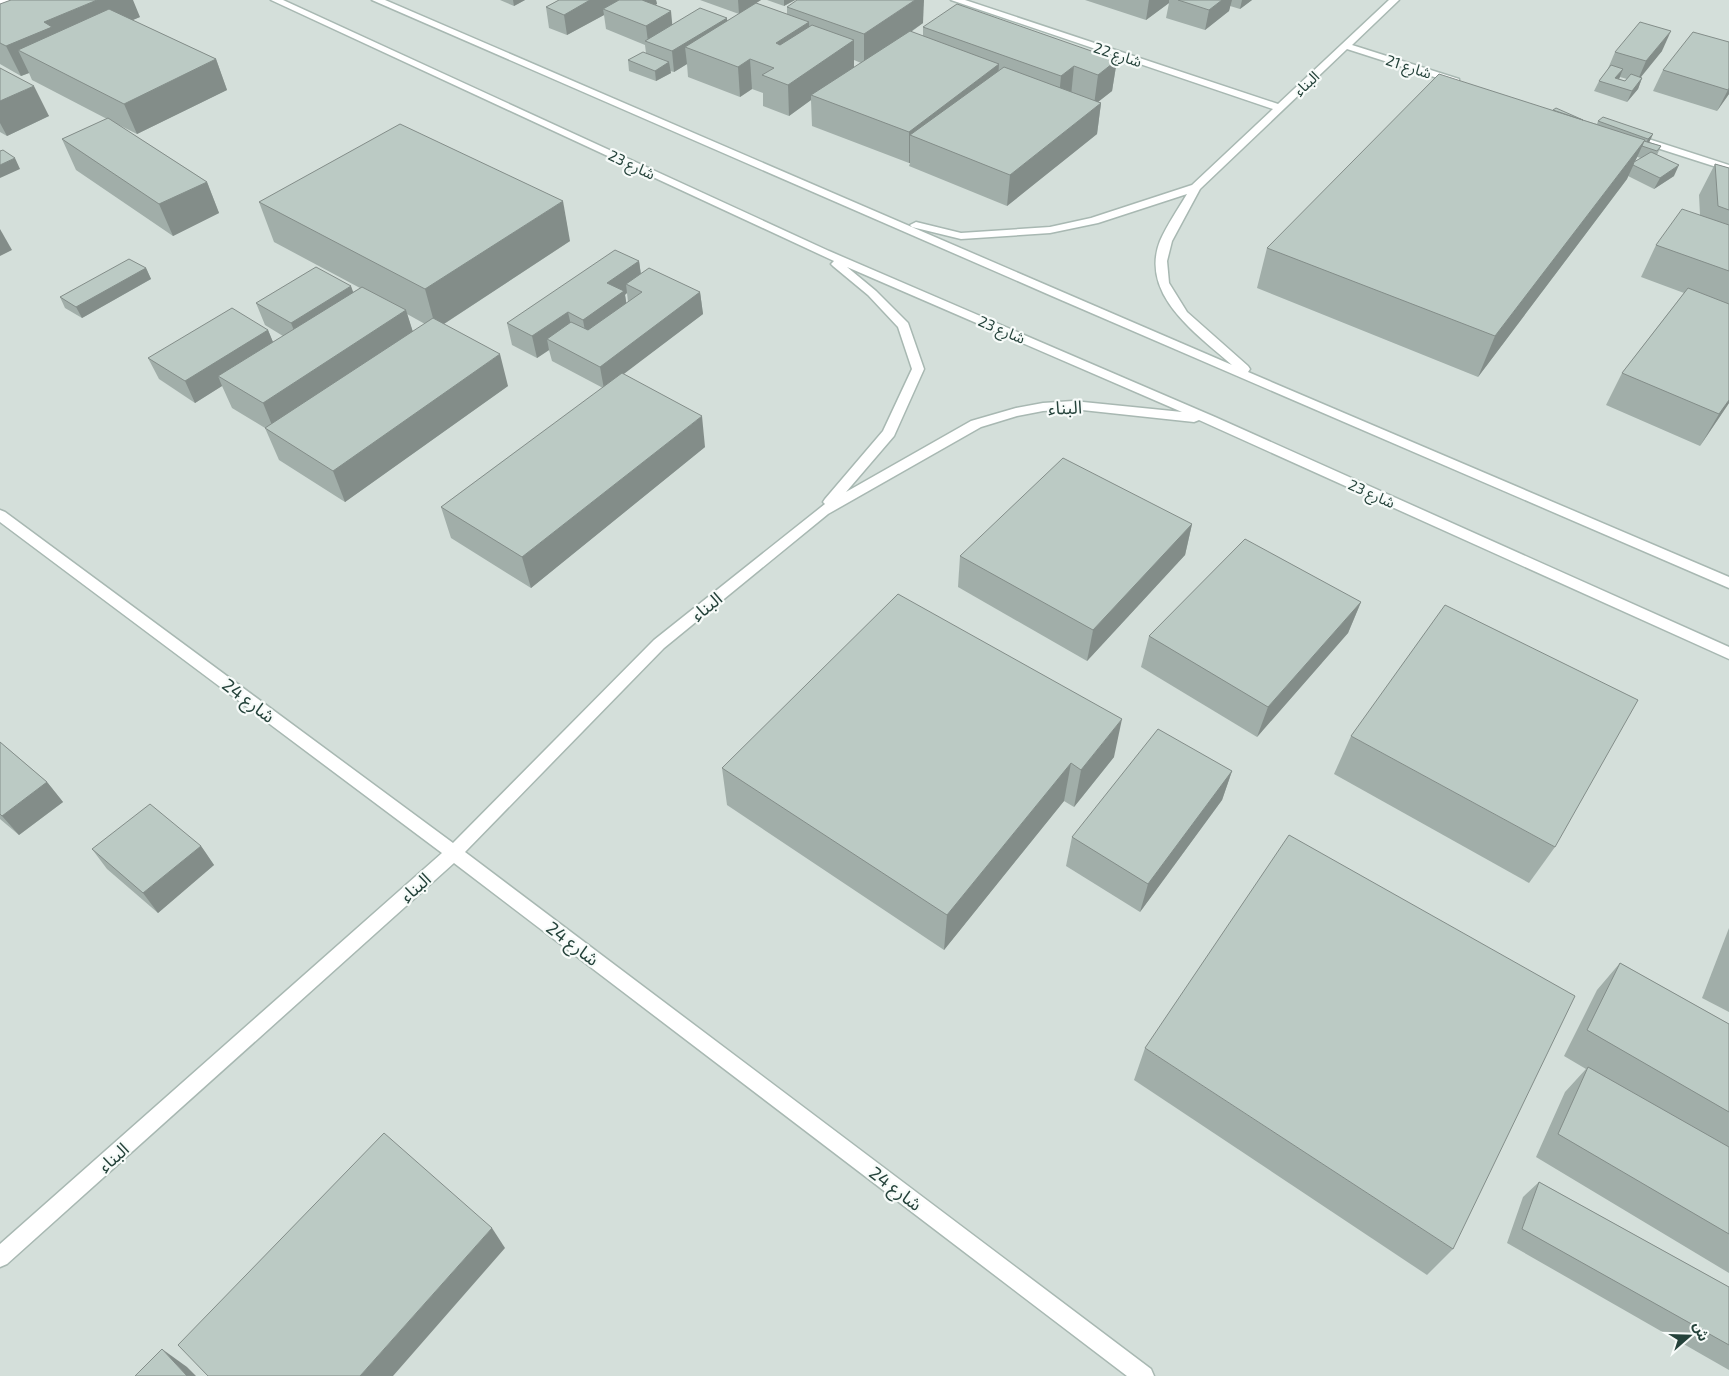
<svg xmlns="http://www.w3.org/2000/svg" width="1729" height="1376" font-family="'Exo 2','Noto Sans Arabic',sans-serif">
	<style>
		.built { fill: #d4dfda }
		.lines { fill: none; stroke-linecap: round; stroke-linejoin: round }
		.street-casing { stroke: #a8b8b2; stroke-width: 3 }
		.street { fill: #fff; fill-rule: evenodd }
		.wall { fill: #a1aea9; fill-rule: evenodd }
		.shaded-wall { fill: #838d89 }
		.building { fill: #bbcac4; stroke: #838d89 }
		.labels { text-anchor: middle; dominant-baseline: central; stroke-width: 4.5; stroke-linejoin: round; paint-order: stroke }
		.far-street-label { font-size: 15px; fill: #24423a; stroke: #f7fbf9 }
		.street-label { font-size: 18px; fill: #24423a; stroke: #f7fbf9 }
	</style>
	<rect width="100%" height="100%" fill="#e6efeb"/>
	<rect class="built" x="0" y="0" width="1729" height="1376"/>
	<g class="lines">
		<g class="street-casing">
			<g id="street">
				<polygon points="0,0 11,0 0,5"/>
				<path d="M271 0H283L829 251 1215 417 1729 647V659L1199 420 1194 422 1073 409 1043 411 1017 416 981 427 828 514 664 648 465 852 1151 1369 1154 1376H1127L454 863 7 1264 0 1267V1244L442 853 0 522V510L5 512 453 843 654 640 825 504 823 502 825 499 883 431 912 369 898 327 868 295 833 266 831 264 834 261ZM847 267 1182 412 1073 401 1043 403 1016 408 971 421 846 492 894 436 924 369 908 323 876 291Z"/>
				<path d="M372 0H385L1232 365C1197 334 1139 295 1160 241 1167 225 1178 209 1187 194L1098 223 1050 233 961 239 912 227 910 225 916 222 961 233 1050 227 1091 218 1192 185 1273 109 951 0H965L1278 104 1389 0H1399L1352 45 1459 79V83H1453L1347 49 1200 189 1172 241 1167 261 1169 283 1187 312 1248 366 1250 369 1248 372 1729 577V588L1052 296Z"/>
				<polygon points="1633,134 1729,165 1729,171 1629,139 1628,137"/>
			</g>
		</g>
		<use href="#street" class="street"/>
	</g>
	<g class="wall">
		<polygon points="500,0 525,0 514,6"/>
		<path d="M559 0H656L657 4 655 5 673 25 727 18V21L739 14 700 0H761L756 3 787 14V7L923 23 911 32 923 36V27L1117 60 1112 91 1098 102 1101 103 1097 134 1007 206 909 166 910 163H909L812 126 811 100 789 116 763 106V93L752 89 740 97 688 77 687 64 674 72 670 71 671 73 656 81 629 71 628 60 646 53 645 45 606 29 604 15 567 35 549 28 546 7ZM854 60 861 63 854 68Z"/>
		<polygon points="767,0 795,0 784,6"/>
		<polygon points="1085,0 1252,0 1240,9 1230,6 1229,11 1205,30 1166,18 1169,3 1146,20"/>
		<polygon points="0,4 140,17 132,20 216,59 227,90 137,134 117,124 207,182 219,213 173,236 76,170 62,139 107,119 32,80 29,73 21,76 0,64"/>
		<polygon points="1729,42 1729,94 1717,111 1653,91 1663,70"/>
		<path d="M1662 51 1640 77 1642 78 1638 89 1627 102 1594 91 1599 81 1607 71 1615 52ZM1620 77 1627 79 1625 81 1619 79Z"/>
		<polygon points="0,68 49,116 7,136 0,132"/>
		<path d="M1583 120 1597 124 1598 121 1653 134 1649 142 1661 146 1657 155 1674 176 1654 189 1628 176 1627 179 1478 377 1257 288 1267 248ZM1637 157 1641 158 1634 162Z"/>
		<polygon points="1715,164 1729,168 1729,403 1700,446 1606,405 1622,373 1684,293 1641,277 1656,245 1700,215 1699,195"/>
		<path d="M259 202 570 241 444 324 508 386 345 502 279 460 265 428 232 408 222 386 195 403 159 379 148 358 268 330 273 342 283 336 265 325 256 303 353 292 360 288 274 242ZM407 314 425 324 413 332Z"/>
		<path d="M639 261 641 274 700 292 703 314 623 374 705 447 531 588 451 538 441 507 603 388 552 361 549 350 537 358 512 345 507 323ZM627 293 628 302 626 303 625 294Z"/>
		<polygon points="146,268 151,279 82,318 65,308 60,297"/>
		<polygon points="1192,524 1185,555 1087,661 958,587 960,556"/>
		<polygon points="1361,602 1348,633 1257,737 1141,667 1149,636"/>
		<polygon points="1351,736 1555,847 1529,883 1334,774"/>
		<polygon points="0,742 47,782 63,802 19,835 0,819"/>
		<polygon points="1114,757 1074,807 1064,801 944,950 727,805 722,768"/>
		<polygon points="1232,771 1222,800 1140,912 1066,866 1072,837"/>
		<polygon points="201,846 214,865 158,913 107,869 92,849"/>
		<polygon points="1729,928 1729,1012 1702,998"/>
		<polygon points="1620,963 1729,1024 1729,1273 1536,1157 1565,1092 1586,1069 1564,1056 1597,990"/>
		<polygon points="1145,1048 1453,1249 1427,1275 1134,1080"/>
		<polygon points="1539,1182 1729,1287 1729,1370 1507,1243 1523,1197"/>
	</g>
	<g class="shaded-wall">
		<polygon points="97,0 133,0 140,17 63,50 18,50 29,73 21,76 6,46 44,22"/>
		<polygon points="513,0 525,0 514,6"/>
		<polygon points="590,0 626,0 603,9 604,15 567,35 564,15"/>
		<polygon points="643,0 656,0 657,4 640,13"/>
		<polygon points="738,0 761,0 739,14"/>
		<polygon points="784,0 795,0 784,6"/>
		<polygon points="915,0 924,0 923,23 864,64 864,34"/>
		<polygon points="1149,0 1169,0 1169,3 1146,20"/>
		<polygon points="1222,0 1232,0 1229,11 1205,30 1209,10"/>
		<polygon points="1242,0 1252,0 1240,9"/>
		<polygon points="671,11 673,32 648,42 646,26"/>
		<polygon points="727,18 728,39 685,47 687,64 674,72 672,51"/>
		<polygon points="809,22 810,52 777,74 776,43"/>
		<polygon points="1671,31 1662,51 1637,82 1646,61"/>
		<polygon points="854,40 854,70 811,95 811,100 789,116 788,85"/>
		<polygon points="216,59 227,90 137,134 124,104"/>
		<polygon points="750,59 752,89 740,97 738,67"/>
		<polygon points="1117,60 1112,91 1094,105 1098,75"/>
		<polygon points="669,62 671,73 656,81 655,71"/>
		<polygon points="999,64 997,95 910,135 910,163 909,163 909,132"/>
		<polygon points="1074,66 1071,96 1058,107 1061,76"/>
		<polygon points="1623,69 1619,79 1615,78"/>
		<polygon points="1642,78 1638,89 1627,102 1632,91"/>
		<polygon points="34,86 49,116 7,136 0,123 0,101"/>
		<polygon points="1729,88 1729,94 1717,111 1728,90"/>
		<polygon points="1101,103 1097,134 1007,206 1010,175"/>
		<polygon points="1653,134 1648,145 1644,147 1648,139"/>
		<polygon points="1645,140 1627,179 1478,377 1495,336"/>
		<polygon points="15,158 20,169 0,178 0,165"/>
		<polygon points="1679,165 1674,176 1654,189 1660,178"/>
		<polygon points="207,182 219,213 173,236 159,204"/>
		<polygon points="563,201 570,241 436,329 425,289"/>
		<polygon points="0,229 12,250 0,256"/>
		<polygon points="639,261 642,283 626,284 627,293 625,295 628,313 587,342 583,320 607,283"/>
		<polygon points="146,268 151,279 82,318 76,307"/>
		<polygon points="351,286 359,308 300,345 291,323"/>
		<polygon points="700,292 703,314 604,389 600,367"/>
		<polygon points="406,310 416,342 276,435 263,403"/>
		<polygon points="568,312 573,334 547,339 549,350 537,358 532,336"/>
		<polygon points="268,330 277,352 218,376 222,386 195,403 185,381"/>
		<polygon points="500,354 508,386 345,502 333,471"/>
		<polygon points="1729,400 1729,403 1700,446 1719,414"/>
		<polygon points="702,416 705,447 531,588 522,557"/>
		<polygon points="1192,524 1185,555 1087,661 1093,630"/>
		<polygon points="1361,602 1348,633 1257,737 1268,707"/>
		<polygon points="1122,719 1114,757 1074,807 1081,770"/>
		<polygon points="1071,763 1064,801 944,950 947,915"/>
		<polygon points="1232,771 1222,800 1140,912 1148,884"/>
		<polygon points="47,782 63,802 19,835 2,816"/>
		<polygon points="201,846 214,865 158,913 143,893"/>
		<polygon points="492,1228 505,1248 393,1376 360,1376"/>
		<polygon points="162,1349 187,1367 196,1376 187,1376"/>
	</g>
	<g class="building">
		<polygon points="11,0 97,0 44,22 52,27 6,46 0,43 0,4"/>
		<polygon points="559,0 590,0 564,15 546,7"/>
		<polygon points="619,0 642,0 671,11 646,26 603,9"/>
		<polygon points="797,0 915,0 864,34 787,7"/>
		<polygon points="1178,0 1222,0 1209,10"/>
		<polygon points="756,3 809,22 776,43 780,45 812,25 854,40 788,85 762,75 774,68 750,59 738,67 685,47"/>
		<polygon points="957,4 1117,60 1098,75 1074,66 1061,76 923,27"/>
		<polygon points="700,8 727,18 672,51 645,41"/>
		<polygon points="109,9 216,59 124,104 18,50"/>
		<polygon points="1640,22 1671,31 1646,61 1615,52"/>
		<polygon points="910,31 999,64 909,132 811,95"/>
		<polygon points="1693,32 1729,42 1729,88 1728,90 1663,70"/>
		<polygon points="643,52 669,62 655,71 628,60"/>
		<polygon points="1611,65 1623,69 1615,78 1625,81 1631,74 1642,78 1632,91 1599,81"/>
		<polygon points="1004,67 1101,103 1010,175 910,135"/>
		<polygon points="0,68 34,86 0,101"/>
		<polygon points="1439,74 1645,140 1495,336 1267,248"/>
		<polygon points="1556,108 1583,120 1553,110"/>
		<polygon points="1603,117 1653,134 1648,139 1598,121"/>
		<polygon points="108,118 207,182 159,204 62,139"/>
		<polygon points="400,124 563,201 425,289 259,202"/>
		<polygon points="1644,141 1661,146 1657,151 1642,146"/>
		<polygon points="3,150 15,158 0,165 0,151"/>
		<polygon points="1651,152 1679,165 1660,178 1633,165 1634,162"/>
		<polygon points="1715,164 1729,168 1729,210 1718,206"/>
		<polygon points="1682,209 1729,225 1729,271 1656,245"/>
		<polygon points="615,250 639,261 607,283 624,291 583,320 568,312 532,336 507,323"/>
		<polygon points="129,259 146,268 76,307 60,297"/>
		<polygon points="316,267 351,286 291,323 256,303"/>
		<polygon points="649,268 700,292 600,367 547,339 571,322 588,330 642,292 626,284"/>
		<polygon points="362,287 406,310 263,403 218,376"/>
		<polygon points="1688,288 1729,304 1729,400 1719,414 1622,373"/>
		<polygon points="232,308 268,330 185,381 148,358"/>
		<polygon points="433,318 500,354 333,471 265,428"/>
		<polygon points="622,373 702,416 522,557 441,507"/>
		<polygon points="1063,458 1192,524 1093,630 960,556"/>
		<polygon points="1245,539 1361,602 1268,707 1149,636"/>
		<polygon points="898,594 1122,719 1081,770 1071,763 947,915 722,768"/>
		<polygon points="1445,605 1638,700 1555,847 1351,736"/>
		<polygon points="1158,729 1232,771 1148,884 1072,837"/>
		<polygon points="0,742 47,782 2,816 0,814"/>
		<polygon points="150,804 201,846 143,893 92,849"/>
		<polygon points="1289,835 1575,996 1453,1249 1145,1048"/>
		<polygon points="1620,963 1729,1024 1729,1112 1587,1030"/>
		<polygon points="1588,1067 1729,1147 1729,1234 1558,1134"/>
		<polygon points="384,1133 492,1228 360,1376 208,1376 178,1345"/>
		<polygon points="1539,1182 1729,1287 1729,1345 1522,1229"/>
		<polygon points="162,1349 187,1376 135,1376"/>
	</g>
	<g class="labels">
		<g class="far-street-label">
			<text transform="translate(1118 54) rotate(18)">شارع 22</text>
			<text transform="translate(1409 66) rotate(18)">شارع 21</text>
			<text transform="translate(1306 83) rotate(-43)">البناء</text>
			<text transform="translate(632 164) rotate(25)">شارع 23</text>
			<text transform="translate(1002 329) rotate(23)">شارع 23</text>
			<text transform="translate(1372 493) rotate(24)">شارع 23</text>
		</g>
		<g class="street-label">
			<text transform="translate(1065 407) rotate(-2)">البناء</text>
			<text transform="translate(706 606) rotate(-39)">البناء</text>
			<text transform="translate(249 700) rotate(37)">شارع 24</text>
			<text transform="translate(415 887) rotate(-42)">البناء</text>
			<text transform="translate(573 943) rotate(37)">شارع 24</text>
			<text transform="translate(113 1157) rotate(-42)">البناء</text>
			<text transform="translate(896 1188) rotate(37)">شارع 24</text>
		</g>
	</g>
	<g transform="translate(1689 1336) rotate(70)" stroke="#f7fbf9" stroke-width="4" paint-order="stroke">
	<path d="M0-4L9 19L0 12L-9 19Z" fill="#24423a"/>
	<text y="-8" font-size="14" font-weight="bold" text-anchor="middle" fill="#24423a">ش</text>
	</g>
</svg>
